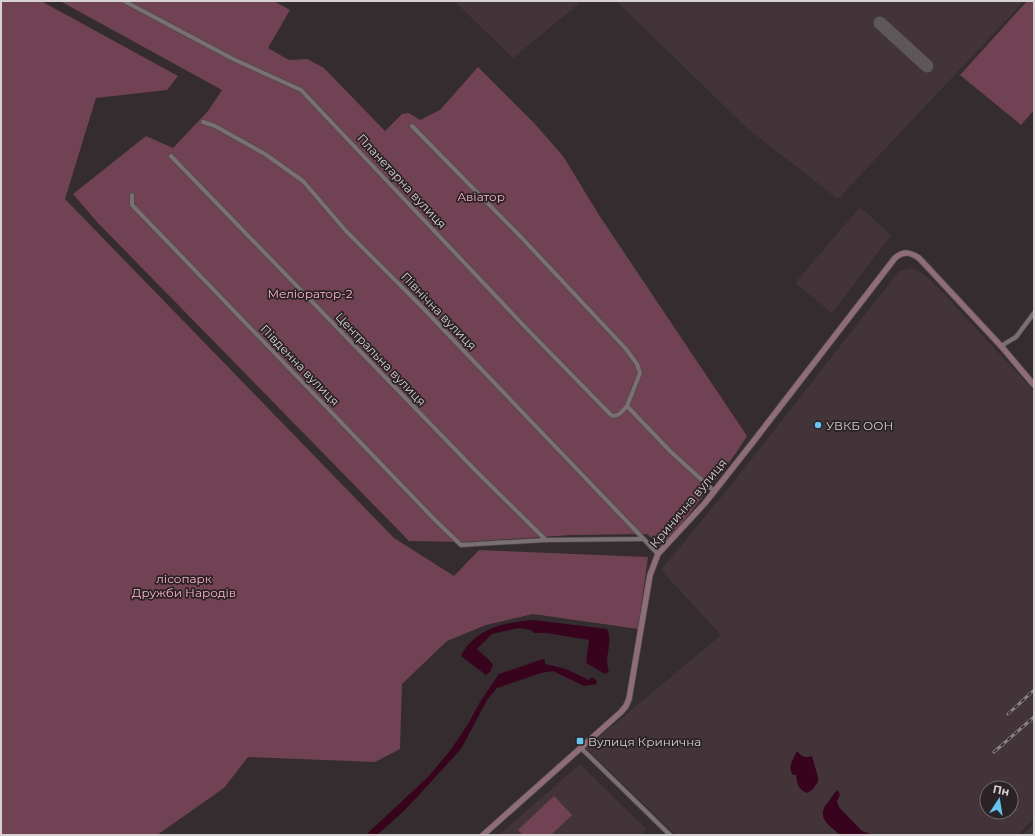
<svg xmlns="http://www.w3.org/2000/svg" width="1035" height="836" font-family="Montserrat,sans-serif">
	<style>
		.built { fill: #433439; fill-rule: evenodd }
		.green { fill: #704253 }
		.water { fill: #38041d }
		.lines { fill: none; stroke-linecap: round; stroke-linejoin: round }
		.taxiway { stroke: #5e575a; stroke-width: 13 }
		.street-casing { stroke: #50494c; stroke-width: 5.5 }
		.secondary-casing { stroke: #50494c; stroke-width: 7 }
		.street { stroke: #7a7073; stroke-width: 4 }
		.secondary { stroke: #8e6d79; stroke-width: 5.5 }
		.rail-casing { stroke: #898285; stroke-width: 3 }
		.rail { stroke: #2a2225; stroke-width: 1.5; stroke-dasharray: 4.5; stroke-linecap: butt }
		.poi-dot { fill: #64c5ee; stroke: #2a2225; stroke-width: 1.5 }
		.labels { text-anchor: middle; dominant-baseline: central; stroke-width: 3.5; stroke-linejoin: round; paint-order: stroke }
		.street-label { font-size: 12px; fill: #d6d1d3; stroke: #2a2225 }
		.park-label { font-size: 12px; fill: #ffb4cd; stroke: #2a2225 }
		.poi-label { font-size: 12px; fill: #d6d1d3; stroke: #2a2225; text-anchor: start }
	</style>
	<rect width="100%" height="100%" fill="#342c2f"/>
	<g class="built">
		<polygon points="454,1 582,1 513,58"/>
		<polygon points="616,1 1024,1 838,199 748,129"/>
		<polygon points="860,207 891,235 832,313 795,283"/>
		<path d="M914 268 930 279 1034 391V819L1017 835H676L586 748 721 635 661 570 736 479 899 271ZM987 788H1011V812H987Z"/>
		<polygon points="580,764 646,829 640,835 499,835"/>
		<polygon points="1034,824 1034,835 1022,835"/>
	</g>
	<g class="green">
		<polygon points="1,1 41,1 178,76 167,90 96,98 65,199 394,538 454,576 479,550 648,557 638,629 533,614 486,625 447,641 402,684 400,749 375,762 248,757 224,788 157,835 1,835"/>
		<polygon points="60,1 274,1 290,10 268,48 289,60 307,59 324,68 385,131 402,114 409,113 420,120 440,110 478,67 534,123 563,156 599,215 747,436 736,453 663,548 647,534 572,535 465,542 409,541 97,222 73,194 146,136 173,148 208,111 222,90"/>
		<polygon points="1027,1 1034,1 1034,110 1021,125 960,75"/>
		<polygon points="554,796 572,815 551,835 523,835 518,830"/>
	</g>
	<g class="water">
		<path d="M534 620 607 629C614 644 603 656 609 671L605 674 586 663 589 640 547 633H534L531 630 518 628 492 634 477 649 490 661 493 665 490 672 486 675 461 656C475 628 506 622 534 620Z"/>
		<polygon points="543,659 545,661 545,664 566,669 589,680 592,677 596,680 597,684 584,686 553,671 541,673 497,688 487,700 461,749 406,809 377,835 367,835 370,831 429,776 452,748 468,724 480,702 499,674"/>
		<path d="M797 751C802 757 805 758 812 756L818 777V782L812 790 807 793C798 789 797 784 796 775H793C787 766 793 760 797 751Z"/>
		<path d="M838 790 840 795 837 801 839 807 862 831 873 835H840C829 825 815 817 828 802 832 798 833 793 838 790Z"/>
	</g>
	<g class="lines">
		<polyline class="taxiway" points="880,23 927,66"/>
		<g class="street-casing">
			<g id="street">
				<path d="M124 1 233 59 301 90 527 329 611 415C618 418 622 411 627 406"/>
				<polyline points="203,122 215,126 265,154 303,181 346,231 420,305 658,554"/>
				<polyline points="412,126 521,237 626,349 637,364 640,373 627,406 670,451 714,491"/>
				<polyline points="171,156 477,472 546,540"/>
				<polyline points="132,195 132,205 136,209 435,520 461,545 546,540 643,539"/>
				<polyline points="1001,346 1016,337 1034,313"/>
				<polyline points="581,748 670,835"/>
			</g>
		</g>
		<g class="secondary-casing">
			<path id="secondary" d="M483 835 621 712 626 706 629 699 650 575 658 554 705 503 753 442 895 258C904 251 910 252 919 258L1001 346 1034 385"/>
		</g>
		<use href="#street" class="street"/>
		<use href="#secondary" class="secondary"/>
		<g class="rail-casing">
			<g id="rail">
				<polyline points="1008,714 1034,690"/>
				<polyline points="994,752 1034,717"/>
			</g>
		</g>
		<use href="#rail" class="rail"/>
	</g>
	<g class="poi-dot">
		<circle cx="818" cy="425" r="4"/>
		<rect x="576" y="737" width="8" height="8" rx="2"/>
	</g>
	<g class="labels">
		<g class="street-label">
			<text transform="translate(402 181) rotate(47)">Планетарна вулиця</text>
			<text transform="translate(439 311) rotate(46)">Північна вулиця</text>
			<text transform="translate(381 359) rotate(46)">Центральна вулиця</text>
			<text transform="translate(300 365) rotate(46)">Південна вулиця</text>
			<text transform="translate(688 503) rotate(-50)">Кринична вулиця</text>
		</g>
		<g class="park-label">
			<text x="481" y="196">Авіатор</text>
			<text x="310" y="293">Меліоратор-2</text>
			<text x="184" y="578">лісопарк<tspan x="184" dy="14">Дружби Народів</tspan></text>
		</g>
		<g class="poi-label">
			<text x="826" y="425">УВКБ ООН</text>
			<text x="588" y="741">Вулиця Кринична</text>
		</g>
	</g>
	<rect width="1035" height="836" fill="none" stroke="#d6d1d3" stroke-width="4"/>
	<g transform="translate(999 800) rotate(12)"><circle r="19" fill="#2a2225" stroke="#6f686b"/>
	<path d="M0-3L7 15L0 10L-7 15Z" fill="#64c5ee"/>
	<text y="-6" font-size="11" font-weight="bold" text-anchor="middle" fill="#d6d1d3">Пн</text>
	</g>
</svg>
